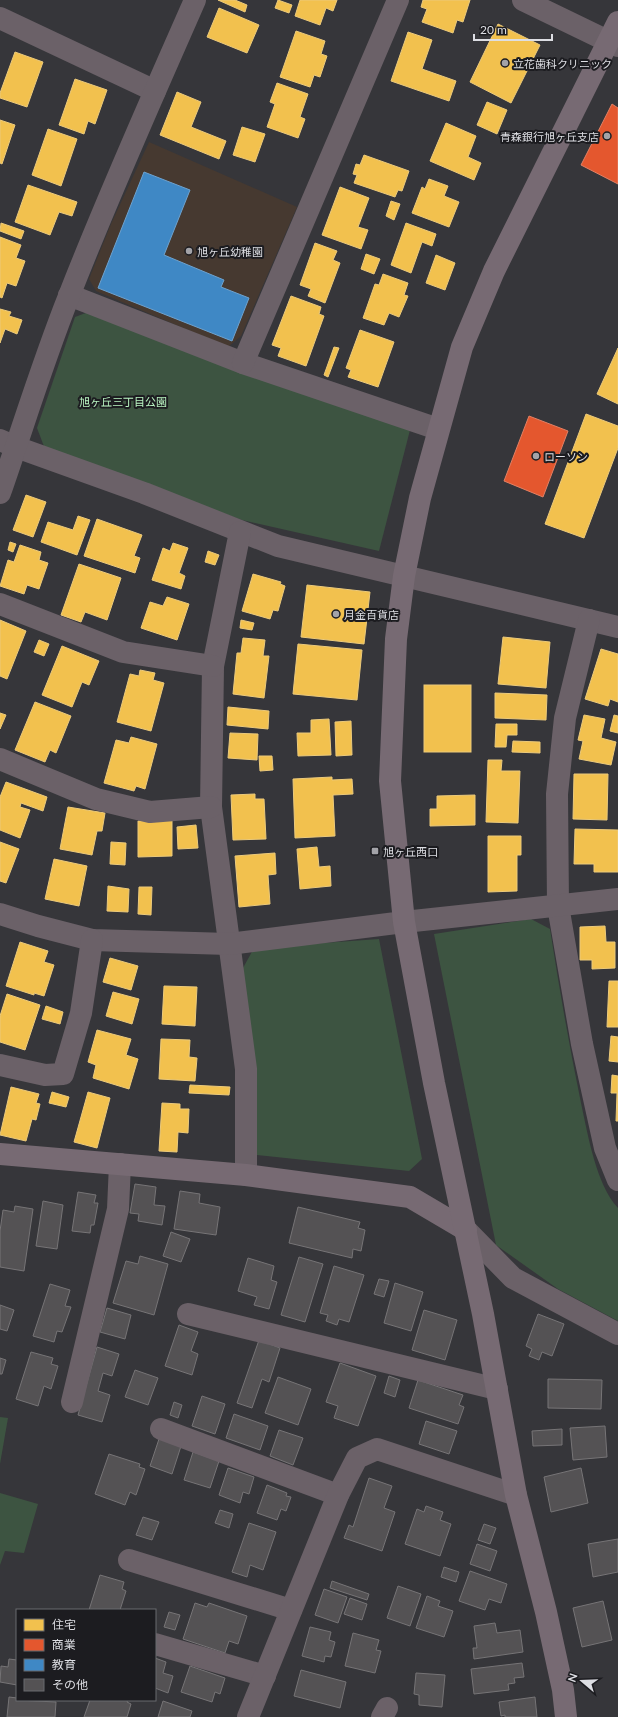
<svg xmlns="http://www.w3.org/2000/svg" width="618" height="1717" font-family="Lato,'Noto Sans JP',sans-serif">
	<style>
		.education { fill: #463930 }
		.green { fill: #3d5441 }
		.homes { fill: #f2c14e; stroke: #ecca7b }
		.shops { fill: #e4572e; stroke: #e28064 }
		.schools { fill: #3f88c5; stroke: #6ea2ce }
		.building { fill: #545254; stroke: #767476 }
		.lines { fill: none; stroke-linecap: round; stroke-linejoin: round }
		.street { stroke: #6b6168; stroke-width: 22 }
		.secondary { stroke: #776a73; stroke-width: 22 }
		.poi-dot { fill: #a3a3a8; stroke: #1c1c20; stroke-width: 1.5 }
		.labels { text-anchor: middle; dominant-baseline: central; stroke-width: 4; stroke-linejoin: round; paint-order: stroke }
		.poi-label { font-size: 11px; fill: #dddee3; stroke: #1c1c20; text-anchor: start }
		.park-label { font-size: 11px; fill: #b9f4c1; stroke: #1c1c20 }
	</style>
	<rect width="100%" height="100%" fill="#36363a"/>
	<polygon class="education" points="149,142 297,207 241,336 228,347 96,291 89,279 111,224"/>
	<g class="green">
		<polygon points="91,311 410,430 379,551 242,520 45,449 37,428 75,317"/>
		<path d="M531 919 550 929C559 987 569 1045 581 1103 588 1135 596 1184 618 1208V1321L558 1289 496 1245 434 934Z"/>
		<polygon points="379,939 422,1159 409,1171 257,1155 256,1122 243,968 254,948"/>
		<polygon points="0,1417 8,1418 0,1464"/>
		<polygon points="0,1493 38,1504 24,1553 5,1551 0,1565"/>
	</g>
	<g class="homes">
		<polygon points="218,0 235,0 247,5 245,12"/>
		<polygon points="278,0 292,5 289,13 275,8"/>
		<polygon points="300,0 337,0 333,11 326,8 320,25 295,16"/>
		<polygon points="423,0 470,0 463,22 457,20 453,33 422,22 427,9 421,7"/>
		<polygon points="219,8 259,25 247,53 207,37"/>
		<polygon points="498,24 540,45 511,103 470,82"/>
		<polygon points="296,31 325,41 321,54 327,56 320,77 314,75 310,87 280,77"/>
		<polygon points="408,32 432,40 422,69 456,81 449,101 391,81"/>
		<polygon points="15,52 43,62 27,107 0,98 0,93"/>
		<polygon points="75,79 107,90 95,124 88,121 84,134 59,125"/>
		<polygon points="277,83 308,94 300,117 305,119 298,138 267,127 275,104 270,102"/>
		<polygon points="177,92 201,102 191,127 226,141 219,159 160,135"/>
		<polygon points="487,102 507,110 497,134 477,125"/>
		<polygon points="0,120 15,125 2,164 0,163"/>
		<polygon points="446,123 476,136 468,157 481,163 474,180 430,161"/>
		<polygon points="242,127 265,134 255,162 233,155"/>
		<polygon points="48,129 77,139 61,186 32,175"/>
		<polygon points="364,155 409,171 402,191 398,190 395,197 354,183 357,175 353,174 356,164 360,165"/>
		<polygon points="429,179 448,186 444,196 459,202 449,227 412,213 422,187 425,189"/>
		<polygon points="28,185 77,202 72,216 59,212 50,235 15,222"/>
		<polygon points="340,187 369,198 358,227 368,230 361,249 322,235"/>
		<polygon points="391,201 400,204 394,220 386,216"/>
		<polygon points="1,223 24,231 21,239 0,231"/>
		<polygon points="406,223 436,234 432,246 422,242 411,273 391,265"/>
		<polygon points="0,237 21,245 16,258 25,261 16,286 7,283 2,298 0,297"/>
		<polygon points="315,243 337,251 333,260 340,263 325,303 308,296 311,289 300,285"/>
		<polygon points="366,254 380,259 374,274 361,269"/>
		<polygon points="436,255 455,263 445,290 426,283"/>
		<polygon points="383,274 408,283 404,295 408,296 399,317 389,313 384,325 363,318 375,284 379,285"/>
		<polygon points="291,296 321,307 319,314 324,316 306,366 278,356 281,348 272,345"/>
		<polygon points="0,309 11,312 9,316 22,320 17,334 5,329 0,343"/>
		<polygon points="360,330 394,342 378,387 348,377 351,370 346,368"/>
		<polygon points="334,347 339,348 328,377 324,375"/>
		<polygon points="618,348 618,404 597,394"/>
		<polygon points="586,414 618,426 618,448 584,538 545,524"/>
		<polygon points="26,495 46,502 33,537 13,530"/>
		<polygon points="78,516 90,520 77,555 41,542 48,522 73,530"/>
		<polygon points="97,519 142,535 134,556 140,558 135,573 84,556"/>
		<polygon points="10,542 16,544 13,552 8,550"/>
		<polygon points="173,543 188,548 179,573 185,576 181,589 152,580 163,548 170,551"/>
		<polygon points="20,545 41,552 39,560 48,563 39,589 27,585 24,594 0,586 8,560 14,562"/>
		<polygon points="208,551 219,555 215,565 205,562"/>
		<polygon points="79,564 121,578 107,620 85,612 81,622 61,615"/>
		<polygon points="253,574 281,582 280,584 285,586 278,611 273,610 270,619 242,611"/>
		<polygon points="307,585 370,592 364,644 301,637"/>
		<polygon points="167,597 189,604 177,640 141,628 150,602 163,606"/>
		<polygon points="0,620 26,631 7,679 0,676"/>
		<polygon points="241,620 254,623 252,630 240,628"/>
		<polygon points="503,637 550,642 546,688 498,684"/>
		<polygon points="243,638 265,640 263,656 269,656 264,698 233,694 237,653 241,653"/>
		<polygon points="39,640 49,644 44,656 34,652"/>
		<polygon points="298,644 362,650 357,700 293,694"/>
		<polygon points="62,646 99,661 89,685 82,682 72,707 42,695"/>
		<polygon points="601,649 618,654 618,702 610,699 608,706 585,699"/>
		<polygon points="140,670 155,673 153,680 164,683 151,731 117,722 130,674 139,676"/>
		<rect x="424" y="685" width="47" height="67"/>
		<polygon points="495,693 547,695 546,720 495,718"/>
		<polygon points="35,702 71,716 56,753 50,750 45,762 15,750"/>
		<polygon points="228,707 269,711 268,729 227,725"/>
		<polygon points="0,713 6,715 0,729"/>
		<polygon points="584,715 605,719 601,738 616,742 611,765 579,759 583,741 578,740"/>
		<polygon points="614,715 618,716 618,733 610,731"/>
		<polygon points="329,719 331,755 298,756 297,733 311,733 311,720"/>
		<polygon points="351,721 352,755 336,756 335,722"/>
		<polygon points="496,724 517,724 517,735 507,735 506,747 495,747"/>
		<polygon points="230,733 258,734 257,760 228,758"/>
		<polygon points="131,737 157,744 145,789 136,786 134,791 104,783 116,740 129,743"/>
		<polygon points="513,741 540,742 540,753 512,752"/>
		<polygon points="259,756 272,756 273,770 260,771"/>
		<polygon points="488,760 502,760 501,771 520,771 518,823 486,822"/>
		<polygon points="574,774 608,774 607,820 573,819"/>
		<polygon points="332,777 332,780 352,779 353,794 333,795 335,836 295,838 293,779"/>
		<polygon points="6,782 47,797 43,811 21,803 20,807 30,810 20,838 0,830 0,797"/>
		<polygon points="255,794 255,799 264,799 266,839 233,840 231,795"/>
		<polygon points="475,795 475,825 430,826 430,809 437,809 437,796"/>
		<polygon points="68,807 105,813 102,831 97,831 92,855 60,849"/>
		<polygon points="172,820 172,856 138,857 138,821"/>
		<polygon points="196,825 198,848 178,849 177,827"/>
		<polygon points="575,829 618,830 618,872 594,872 594,864 574,864"/>
		<polygon points="488,836 521,836 521,855 517,855 517,891 488,892"/>
		<polygon points="0,842 19,849 6,883 0,881"/>
		<polygon points="111,842 126,843 125,865 110,864"/>
		<polygon points="317,847 319,867 330,866 331,886 300,889 297,849"/>
		<polygon points="275,853 276,874 268,875 270,904 239,907 235,856"/>
		<polygon points="54,859 87,866 79,906 45,899"/>
		<polygon points="108,886 129,889 128,912 107,911"/>
		<polygon points="139,887 152,887 151,915 138,914"/>
		<polygon points="605,926 606,942 615,942 615,968 592,969 592,960 580,960 580,927"/>
		<polygon points="20,942 48,951 44,962 54,965 44,996 34,993 34,995 6,986"/>
		<polygon points="110,958 138,966 131,990 103,982"/>
		<polygon points="609,981 618,981 618,1027 607,1027"/>
		<polygon points="164,986 197,987 195,1026 162,1024"/>
		<polygon points="113,992 139,999 132,1024 106,1016"/>
		<polygon points="7,994 40,1005 25,1050 0,1042 0,1016"/>
		<polygon points="46,1006 63,1012 60,1024 42,1019"/>
		<polygon points="97,1030 131,1039 126,1055 138,1059 129,1089 93,1078 96,1065 88,1062"/>
		<polygon points="611,1036 618,1037 618,1062 609,1061"/>
		<polygon points="161,1039 190,1040 189,1057 197,1058 195,1081 159,1079"/>
		<polygon points="612,1075 618,1076 618,1121 616,1121 617,1093 611,1093"/>
		<polygon points="190,1085 230,1087 229,1095 189,1093"/>
		<polygon points="11,1087 39,1094 36,1103 40,1104 36,1120 32,1119 26,1141 0,1135"/>
		<polygon points="52,1092 69,1097 66,1107 49,1103"/>
		<polygon points="88,1092 110,1098 97,1148 74,1142"/>
		<polygon points="162,1103 180,1104 180,1109 189,1109 188,1133 178,1132 177,1152 159,1151"/>
	</g>
	<g class="shops">
		<polygon points="612,104 618,108 618,184 581,165"/>
		<polygon points="529,416 568,431 543,497 504,481"/>
	</g>
	<polygon class="schools" points="144,172 190,190 164,255 224,280 221,287 249,298 232,341 98,288"/>
	<g class="building">
		<polygon points="135,1184 156,1187 154,1205 165,1206 162,1225 138,1221 139,1214 130,1213"/>
		<polygon points="180,1191 200,1194 199,1203 220,1207 216,1235 174,1229"/>
		<polygon points="78,1192 96,1195 94,1203 98,1203 94,1225 91,1225 90,1233 72,1231"/>
		<polygon points="43,1201 63,1205 57,1249 36,1246"/>
		<polygon points="15,1206 33,1209 24,1271 0,1267 0,1231 3,1210 14,1212"/>
		<polygon points="298,1207 360,1222 358,1228 365,1230 361,1251 353,1249 352,1258 289,1243"/>
		<polygon points="171,1232 190,1239 181,1262 163,1256"/>
		<polygon points="140,1256 168,1264 154,1315 113,1303 126,1261 138,1264"/>
		<polygon points="299,1257 323,1264 305,1322 281,1315"/>
		<polygon points="248,1258 274,1266 271,1280 277,1282 269,1309 254,1305 257,1297 238,1291"/>
		<polygon points="334,1266 364,1275 349,1322 339,1319 337,1325 326,1321 328,1315 320,1313"/>
		<polygon points="379,1279 389,1281 384,1297 374,1294"/>
		<polygon points="395,1283 423,1292 411,1331 384,1323"/>
		<polygon points="50,1284 70,1290 65,1306 71,1307 62,1332 57,1331 54,1342 33,1336"/>
		<polygon points="0,1305 14,1310 7,1331 0,1329"/>
		<polygon points="107,1308 131,1315 125,1339 100,1332"/>
		<polygon points="424,1310 457,1320 445,1360 412,1350"/>
		<polygon points="538,1314 564,1324 552,1356 542,1352 539,1360 529,1356 532,1349 526,1346"/>
		<polygon points="179,1325 198,1332 191,1351 198,1354 192,1375 165,1366"/>
		<polygon points="259,1340 280,1348 269,1382 262,1379 252,1408 237,1403"/>
		<polygon points="97,1347 119,1354 112,1376 103,1373 98,1391 110,1395 102,1422 78,1415"/>
		<polygon points="31,1352 53,1358 51,1364 58,1366 51,1389 44,1386 38,1406 16,1399"/>
		<polygon points="0,1358 6,1360 2,1374 0,1374"/>
		<polygon points="340,1363 376,1376 358,1426 334,1418 338,1406 326,1402"/>
		<polygon points="135,1370 158,1378 148,1405 125,1397"/>
		<polygon points="389,1376 400,1380 395,1397 384,1393"/>
		<polygon points="278,1377 311,1389 298,1425 265,1413"/>
		<polygon points="548,1379 602,1380 601,1409 548,1408"/>
		<polygon points="418,1380 463,1395 459,1405 464,1407 458,1424 409,1408"/>
		<polygon points="202,1396 225,1404 215,1434 192,1426"/>
		<polygon points="174,1402 182,1405 178,1418 170,1415"/>
		<polygon points="234,1414 268,1426 260,1450 226,1438"/>
		<polygon points="426,1421 457,1431 449,1454 419,1444"/>
		<polygon points="605,1426 607,1457 573,1460 570,1428"/>
		<polygon points="562,1429 562,1445 533,1446 532,1431"/>
		<polygon points="279,1430 303,1438 293,1465 270,1456"/>
		<polygon points="160,1436 182,1443 172,1474 150,1466"/>
		<polygon points="193,1452 219,1461 210,1488 184,1480"/>
		<polygon points="109,1454 140,1464 139,1467 145,1469 136,1495 130,1492 125,1505 95,1494"/>
		<polygon points="228,1468 254,1477 249,1494 243,1492 240,1503 219,1495"/>
		<polygon points="581,1468 588,1503 551,1512 544,1477"/>
		<polygon points="369,1478 392,1486 384,1508 395,1512 382,1551 344,1538 349,1525 353,1527"/>
		<polygon points="267,1485 287,1493 286,1496 291,1497 286,1511 281,1509 277,1520 257,1513"/>
		<polygon points="426,1506 443,1512 440,1520 451,1524 440,1556 405,1544 417,1509 424,1512"/>
		<polygon points="220,1510 233,1514 229,1528 215,1523"/>
		<polygon points="143,1517 159,1522 152,1540 136,1535"/>
		<polygon points="249,1523 276,1532 263,1570 250,1565 247,1577 232,1572"/>
		<polygon points="484,1524 496,1528 490,1544 478,1540"/>
		<polygon points="618,1539 618,1572 593,1577 588,1544"/>
		<polygon points="477,1544 497,1551 490,1571 470,1564"/>
		<polygon points="444,1567 459,1572 456,1582 441,1577"/>
		<polygon points="470,1571 507,1584 501,1603 489,1599 485,1610 459,1601"/>
		<polygon points="100,1575 124,1582 122,1589 126,1591 120,1610 89,1610"/>
		<polygon points="332,1581 369,1594 367,1600 330,1588"/>
		<polygon points="398,1586 421,1594 410,1626 387,1618"/>
		<polygon points="324,1589 347,1597 338,1623 315,1615"/>
		<polygon points="427,1596 440,1601 438,1606 453,1611 444,1637 416,1628"/>
		<polygon points="350,1598 367,1604 362,1620 344,1614"/>
		<polygon points="603,1601 612,1640 582,1647 573,1608"/>
		<polygon points="195,1603 207,1607 209,1603 247,1616 238,1644 229,1641 225,1653 183,1639"/>
		<polygon points="169,1612 180,1615 175,1630 164,1627"/>
		<polygon points="495,1623 497,1633 520,1630 523,1652 474,1659 473,1648 477,1648 474,1626"/>
		<polygon points="310,1627 331,1632 329,1640 335,1642 331,1657 325,1656 324,1662 302,1656"/>
		<polygon points="353,1633 379,1640 376,1650 381,1651 375,1673 345,1666"/>
		<polygon points="155,1658 166,1662 163,1673 173,1676 168,1693 155,1688"/>
		<polygon points="9,1659 17,1660 17,1685 0,1682 1,1666 8,1667"/>
		<polygon points="522,1663 524,1677 514,1678 515,1683 508,1684 509,1690 474,1694 471,1669"/>
		<polygon points="190,1666 225,1678 220,1694 215,1692 212,1702 181,1692"/>
		<polygon points="301,1670 346,1682 340,1708 294,1696"/>
		<polygon points="416,1673 445,1675 442,1707 419,1705 419,1695 414,1694"/>
		<polygon points="9,1697 17,1698 17,1700 56,1702 55,1717 7,1717"/>
		<polygon points="535,1697 537,1717 505,1717 505,1715 501,1716 499,1702"/>
		<polygon points="90,1700 128,1700 127,1702 131,1704 127,1717 84,1717"/>
		<polygon points="163,1701 192,1711 190,1717 158,1717"/>
	</g>
	<g class="lines">
		<g class="street">
			<polyline points="523,0 618,46"/>
			<polyline points="0,18 155,91"/>
			<polyline points="69,295 243,363 438,429"/>
			<polyline points="243,363 398,0"/>
			<polyline points="0,440 16,447 144,493 278,546 618,627"/>
			<path d="M0 493C23 427 43 361 69 296 108 196 152 98 195 0"/>
			<polyline points="240,532 213,666 211,807 246,1069 246,1175"/>
			<polyline points="0,604 123,652 213,666"/>
			<polyline points="589,620 565,718 557,794 558,906 582,1044 605,1148 618,1180"/>
			<polyline points="0,759 96,799 150,812 211,807"/>
			<polyline points="0,914 38,926 92,940 229,944 404,922 618,899"/>
			<polyline points="0,1065 45,1075 63,1074 81,1013 92,940"/>
			<polyline points="466,1230 513,1278 618,1334"/>
			<polyline points="188,1314 497,1389"/>
			<polyline points="72,1402 118,1209 120,1164"/>
			<polyline points="161,1429 338,1495"/>
			<polyline points="129,1560 291,1610"/>
			<polyline points="155,1644 265,1676"/>
			<polyline points="248,1717 338,1495 357,1458 377,1449 516,1495"/>
			<polyline points="382,1717 387,1708"/>
		</g>
		<g class="secondary">
			<polyline points="0,1154 246,1175 410,1197 466,1230"/>
			<polyline points="566,1717 563,1690 546,1612 516,1495 483,1314 434,1083 404,922 390,781 396,639 404,576 420,498 462,347 494,271 618,22"/>
		</g>
	</g>
	<g class="poi-dot">
		<circle cx="505" cy="63" r="4"/>
		<circle cx="607" cy="136" r="4"/>
		<circle cx="189" cy="251" r="4"/>
		<circle cx="536" cy="456" r="4"/>
		<circle cx="336" cy="614" r="4"/>
		<rect x="371" y="847" width="8" height="8" rx="2"/>
	</g>
	<g class="labels">
		<g class="poi-label">
			<text x="513" y="63">立花歯科クリニック</text>
			<text x="599" y="136" text-anchor="end">青森銀行旭ヶ丘支店</text>
			<text x="197" y="251">旭ヶ丘幼稚園</text>
			<text x="544" y="456">ローソン</text>
			<text x="344" y="614">月金百貨店</text>
			<text x="383" y="851">旭ヶ丘西口</text>
		</g>
		<g class="park-label">
			<text x="123" y="401">旭ヶ丘三丁目公園</text>
		</g>
	</g>
	<rect x="16" y="1609" width="140" height="92" fill="#1c1c20" stroke="#696a6e"/>
	<rect x="24" y="1619" width="20" height="12" fill="#f2c14e" stroke="#696a6e"/>
	<text x="52" y="1629" font-size="12" fill="#dddee3">住宅</text>
	<rect x="24" y="1639" width="20" height="12" fill="#e4572e" stroke="#696a6e"/>
	<text x="52" y="1649" font-size="12" fill="#dddee3">商業</text>
	<rect x="24" y="1659" width="20" height="12" fill="#3f88c5" stroke="#696a6e"/>
	<text x="52" y="1669" font-size="12" fill="#dddee3">教育</text>
	<rect x="24" y="1679" width="20" height="12" fill="#545254" stroke="#696a6e"/>
	<text x="52" y="1689" font-size="12" fill="#dddee3">その他</text>
	<g transform="translate(582 1681) rotate(289)" stroke="#1c1c20" stroke-width="3" paint-order="stroke">
	<path d="M0-3L7 15L0 10L-7 15Z" fill="#dddee3"/>
	<text y="-6" font-size="11" font-weight="bold" text-anchor="middle" fill="#dddee3">N</text>
	</g>
	<path d="M474 34v6h78v-6" fill="none" stroke="#dddee3" stroke-width="2"/>
	<text x="480" y="34" font-size="12" fill="#dddee3" stroke="#1c1c20" stroke-width="3" paint-order="stroke">20 m</text>
</svg>
